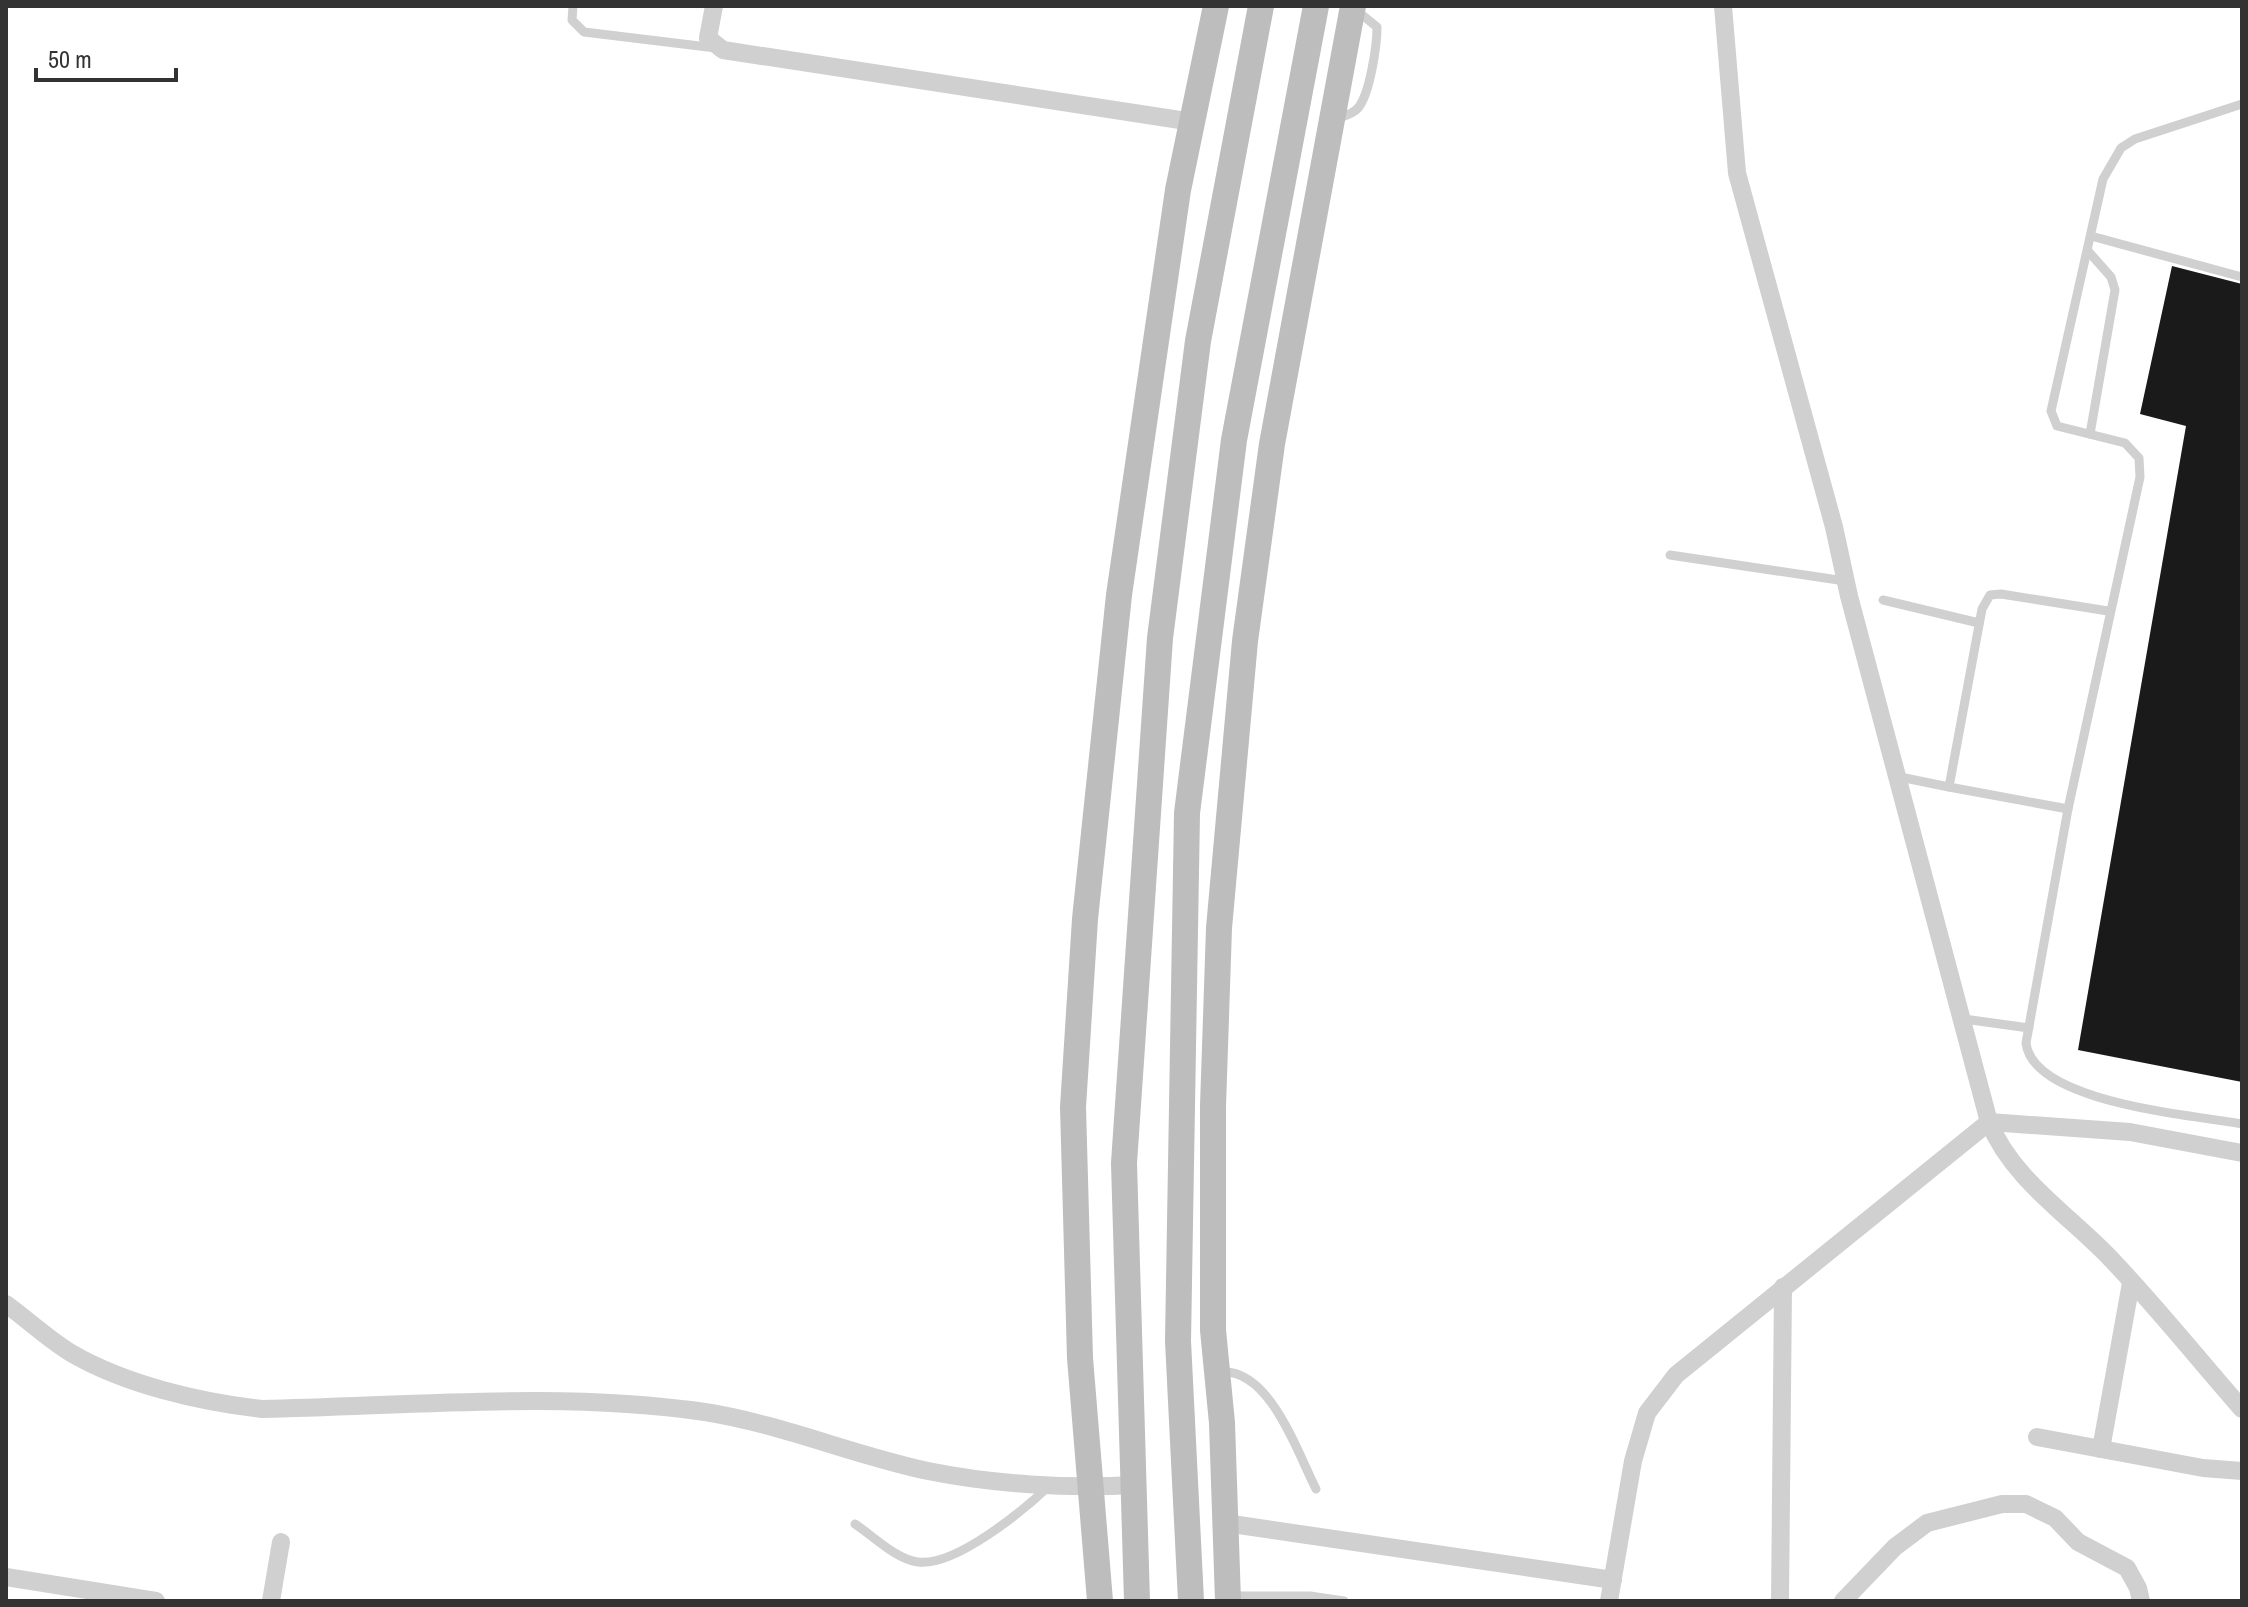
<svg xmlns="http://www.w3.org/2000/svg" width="2248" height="1607" font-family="'Archivo Narrow',sans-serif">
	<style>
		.building { fill: #1a1a1a }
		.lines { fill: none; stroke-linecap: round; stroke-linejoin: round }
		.lane { stroke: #d0d0d0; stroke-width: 9 }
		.street { stroke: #d0d0d0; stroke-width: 18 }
		.secondary { stroke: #bdbdbd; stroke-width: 26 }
	</style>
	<rect width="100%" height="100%" fill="#fff"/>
	<polygon class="building" points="2172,266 2242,284 2242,1082 2078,1050 2186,426 2140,414"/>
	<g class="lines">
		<g class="lane">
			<polyline points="573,6 572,20 584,32 716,48"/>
			<path d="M2242 104 2135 139 2121 148 2103 179 2051 411 2057 426 2125 443 2139 458 2140 477 2068 809 2026 1043C2033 1103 2193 1115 2242 1124"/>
			<path d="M1336 119C1344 116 1353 114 1358 108 1370 94 1377 45 1377 27L1356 10"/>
			<polyline points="2091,236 2242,277"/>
			<polyline points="2088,251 2111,277 2115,290 2090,434"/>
			<polyline points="1670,555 1845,581"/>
			<polyline points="1883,600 1979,623"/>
			<polyline points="1900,777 1949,787"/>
			<polyline points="2068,809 1949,787 1982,609 1990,595 2001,594 2108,611"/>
			<polyline points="1964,1019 2029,1028"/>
			<path d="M1220 1372C1270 1368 1297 1452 1316 1489"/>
			<path d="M855 1524C873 1536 897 1560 918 1562 955 1567 1024 1510 1049 1486"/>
			<polyline points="1231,1596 1310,1596 1344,1601"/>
		</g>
		<g class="street">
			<polyline points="714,6 708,38 723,50 1193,122"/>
			<path d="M1723 6 1737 173 1834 527 1849 596 1989 1122C2012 1179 2069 1215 2110 1258 2156 1306 2198 1359 2242 1409"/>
			<path d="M6 1304C28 1320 48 1339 71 1353 126 1385 200 1402 262 1409 409 1406 559 1391 705 1412 781 1424 853 1455 928 1471 992 1484 1068 1489 1133 1485"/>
			<polyline points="2037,1437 2203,1468 2242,1471"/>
			<polyline points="2101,1449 2131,1283"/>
			<polyline points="1225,1523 1613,1580"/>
			<polyline points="6,1577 156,1601"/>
			<polyline points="271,1601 281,1542"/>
			<polyline points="1609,1601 1633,1461 1647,1413 1676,1375 1989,1122 2130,1132 2242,1153"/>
			<polyline points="1780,1601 1783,1287"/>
			<polyline points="1843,1601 1895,1547 1927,1523 2002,1504 2026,1504 2055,1518 2078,1542 2127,1568 2138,1588 2141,1601"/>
		</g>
		<g class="secondary">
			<polyline points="1100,1601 1080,1358 1073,1107 1085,919 1119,595 1178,190 1216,6"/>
			<polyline points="1137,1601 1124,1163 1160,638 1198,341 1261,6"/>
			<polyline points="1191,1601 1178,1341 1187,813 1234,440 1316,6"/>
			<polyline points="1228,1601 1222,1423 1213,1330 1213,1106 1219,928 1245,641 1272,444 1353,6"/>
		</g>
	</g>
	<rect width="2248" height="1607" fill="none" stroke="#333333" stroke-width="16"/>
	<path d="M36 68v12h140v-12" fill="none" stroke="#333333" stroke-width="4"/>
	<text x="48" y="68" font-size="24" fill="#333333" stroke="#ffffff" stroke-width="6" paint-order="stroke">50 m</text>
</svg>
